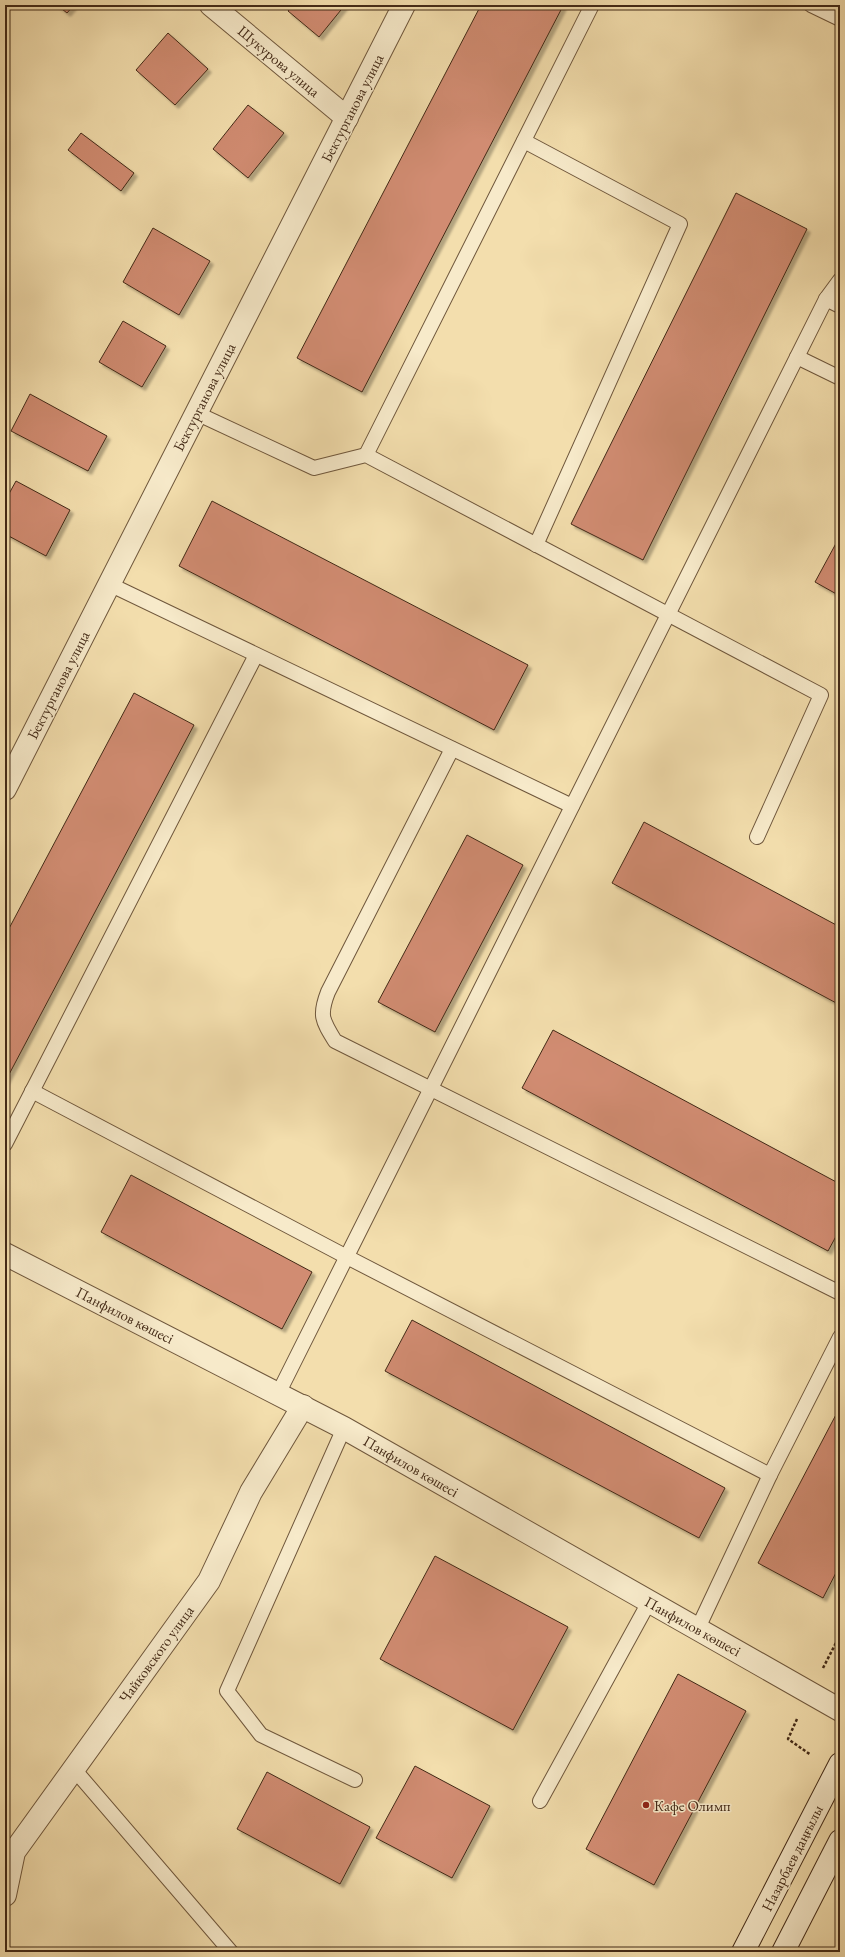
<svg xmlns="http://www.w3.org/2000/svg" width="845" height="1957" font-family="'EB Garamond',serif">
	<style>
		.building { fill: #d18c72; stroke: #432a17; filter: url(#shadow) }
		.lines { fill: none; stroke-linecap: round; stroke-linejoin: round }
		.lane-casing { stroke: #6f573c; stroke-width: 16 }
		.street-casing { stroke: #6f573c; stroke-width: 24 }
		.secondary-casing { stroke: #432a17; stroke-width: 24 }
		.path { stroke: #432a17; stroke-width: 2.5; stroke-dasharray: 3 2; stroke-linecap: butt }
		.lane { stroke: #f7eaca; stroke-width: 14 }
		.street { stroke: #f7eaca; stroke-width: 22 }
		.secondary { stroke: #f7eaca; stroke-width: 22 }
		.poi-dot { fill: #8f2418; stroke: #f7eaca; stroke-width: 1.5 }
		.labels { text-anchor: middle; dominant-baseline: central; stroke-width: 3; stroke-linejoin: round; paint-order: stroke }
		.street-label { font-size: 15px; fill: #432a17; stroke: #f7eaca }
		.poi-label { font-size: 15px; fill: #432a17; stroke: #f7eaca; text-anchor: start }
	</style>
	<defs>
		<filter id="shadow"><feDropShadow dx="3.5" dy="3.5" stdDeviation="1" flood-color="#0004"/></filter>
	</defs>
	<rect width="100%" height="100%" fill="#f3dead"/>
	<filter id="stains"><feTurbulence type="fractalNoise" baseFrequency=".005" numOctaves="4"/><feColorMatrix values="0 0 0 0 .2 0 0 0 0 .09 0 0 0 0 .02 0 0 0 .5 -.17"/></filter>
	<radialGradient id="worn" r=".72"><stop offset=".6" stop-color="#630" stop-opacity="0"/><stop offset="1" stop-color="#630" stop-opacity=".3"/></radialGradient>
	<g class="building">
		<polygon points="57,5 74,5 67,13"/>
		<polygon points="293,5 345,5 319,37 288,11"/>
		<polygon points="481,5 561,5 563,6 362,392 297,358"/>
		<polygon points="168,33 208,69 175,105 136,70"/>
		<polygon points="248,105 284,133 248,178 213,149"/>
		<polygon points="81,133 134,173 121,191 68,150"/>
		<polygon points="736,193 807,229 643,560 571,524"/>
		<polygon points="153,228 210,261 179,315 123,282"/>
		<polygon points="123,321 166,346 142,387 99,362"/>
		<polygon points="30,394 107,436 88,471 11,431"/>
		<polygon points="16,481 70,510 46,556 5,534 5,501"/>
		<polygon points="212,501 528,665 494,730 179,566"/>
		<polygon points="840,536 840,596 815,582"/>
		<polygon points="134,693 194,725 5,1082 5,936"/>
		<polygon points="644,822 840,927 840,1005 612,883"/>
		<polygon points="467,835 523,865 435,1032 378,1002"/>
		<polygon points="553,1030 840,1184 840,1229 828,1251 522,1088"/>
		<polygon points="131,1175 312,1272 282,1329 101,1232"/>
		<polygon points="412,1320 725,1488 699,1538 385,1371"/>
		<polygon points="840,1407 840,1565 823,1598 758,1563"/>
		<polygon points="435,1556 568,1627 513,1730 380,1659"/>
		<polygon points="678,1674 746,1711 654,1885 586,1849"/>
		<polygon points="415,1766 490,1806 452,1878 376,1838"/>
		<polygon points="267,1772 370,1827 340,1884 237,1829"/>
	</g>
	<g class="lines">
		<g class="lane-casing">
			<g id="lane">
				<polyline points="811,5 840,19"/>
				<polyline points="524,141 680,224 536,545"/>
				<polyline points="826,299 840,306"/>
				<polyline points="797,357 840,378"/>
				<polyline points="196,413 314,468 366,455 821,695 757,837"/>
				<polyline points="366,455 592,5"/>
				<polyline points="109,584 572,806"/>
				<path d="M452 749 328 992C319 1015 322 1020 335 1041L840 1293"/>
				<polyline points="32,1091 347,1257 770,1475"/>
				<polyline points="5,1144 256,655"/>
				<polyline points="278,1394 826,299 840,280"/>
				<polyline points="344,1428 227,1691 261,1735 355,1780"/>
				<polyline points="698,1628 770,1475 840,1337"/>
				<polyline points="73,1768 231,1952"/>
				<polyline points="540,1801 649,1602"/>
			</g>
		</g>
		<g class="street-casing">
			<g id="street">
				<polyline points="211,5 347,118"/>
				<polyline points="5,789 404,5"/>
				<polyline points="5,1254 344,1428 840,1710"/>
				<polyline points="5,1895 14,1852 209,1581 251,1492 303,1406"/>
			</g>
		</g>
		<g class="secondary-casing">
			<g id="secondary">
				<polyline points="743,1952 840,1764"/>
				<polyline points="783,1952 840,1841"/>
			</g>
		</g>
		<g class="path">
			<polyline points="823,1668 840,1635"/>
			<polyline points="797,1719 788,1739 811,1755"/>
		</g>
		<use href="#lane" class="lane"/>
		<use href="#street" class="street"/>
		<use href="#secondary" class="secondary"/>
	</g>
	<circle class="poi-dot" cx="646" cy="1805" r="4"/>
	<g class="labels">
		<g class="street-label">
			<text transform="translate(279 61) rotate(40)">Шукурова улица</text>
			<text transform="translate(352 108) rotate(-63)">Бектурганова улица</text>
			<text transform="translate(204 397) rotate(-63)">Бектурганова улица</text>
			<text transform="translate(58 685) rotate(-63)">Бектурганова улица</text>
			<text transform="translate(125 1315) rotate(27)">Панфилов көшесі</text>
			<text transform="translate(411 1466) rotate(30)">Панфилов көшесі</text>
			<text transform="translate(693 1626) rotate(29)">Панфилов көшесі</text>
			<text transform="translate(156 1654) rotate(-54)">Чайковского улица</text>
			<text transform="translate(792 1858) rotate(-63)">Назарбаев даңғылы</text>
		</g>
		<g class="poi-label">
			<text x="654" y="1805">Кафе Олимп</text>
		</g>
	</g>
	<rect width="845" height="1957" fill="none" stroke="#f3dead" stroke-width="20"/>
	<rect x="6" y="6" width="833" height="1945" fill="none" stroke="#432a17" stroke-width="2"/>
	<rect x="10" y="10" width="825" height="1937" fill="none" stroke="#432a17"/>
	<rect width="100%" height="100%" filter="url(#stains)"/>
	<rect width="100%" height="100%" fill="url(#worn)"/>
</svg>
